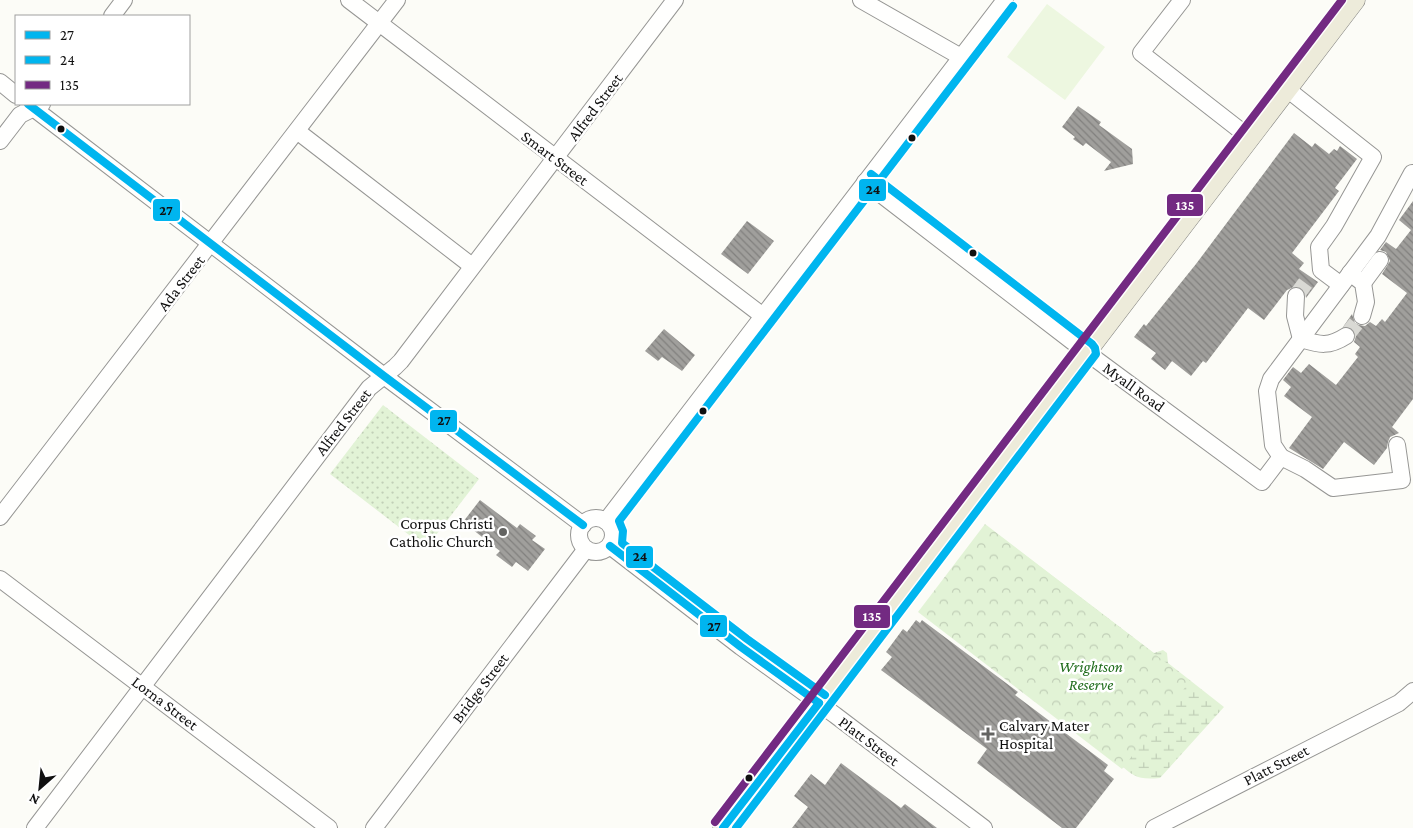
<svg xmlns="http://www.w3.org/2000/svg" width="1413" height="828" font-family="'Crimson Pro',serif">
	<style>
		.grass { fill: url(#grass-dots) }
		.wetland { fill: url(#wetland-marsh) }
		.park { fill: url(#park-crowns) }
		.pitch { fill: #edf7e0 }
		.building { fill: url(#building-back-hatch) }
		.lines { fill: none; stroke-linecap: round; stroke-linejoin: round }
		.minor-tunnel { stroke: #d9d9d4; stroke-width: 16; stroke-dasharray: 16 8; stroke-linecap: butt }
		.minor-casing { stroke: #969694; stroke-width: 18 }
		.major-casing { stroke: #848481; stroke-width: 21 }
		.minor { stroke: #fffffe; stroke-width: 16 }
		.major { stroke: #edebda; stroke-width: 20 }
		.bus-1-casing { stroke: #fff; stroke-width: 11 }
		.bus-2-casing { stroke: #fff; stroke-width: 11 }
		.bus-3-casing { stroke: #fff; stroke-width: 11 }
		.bus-1 { stroke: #00b5ef; stroke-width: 8 }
		.bus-2 { stroke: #00b5ef; stroke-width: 8 }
		.bus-3 { stroke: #732a82; stroke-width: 8 }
		.bus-dot { fill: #101010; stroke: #fff; stroke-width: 2 }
		.poi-dot { fill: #636361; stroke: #fff; stroke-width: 2 }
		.labels { text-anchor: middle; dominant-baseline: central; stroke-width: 5; stroke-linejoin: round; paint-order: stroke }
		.street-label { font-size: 16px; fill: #101010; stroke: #fff }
		.poi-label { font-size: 16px; fill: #101010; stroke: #fff; text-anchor: end }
		.park-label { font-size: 16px; font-style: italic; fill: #206c1c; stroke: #fff }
		.line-badge { stroke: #fff; stroke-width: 2 }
		.badge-label { font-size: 14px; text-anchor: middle; font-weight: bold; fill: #fff }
		.pale-badge-label { font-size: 14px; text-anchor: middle; font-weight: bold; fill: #111 }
	</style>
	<defs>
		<pattern id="grass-dots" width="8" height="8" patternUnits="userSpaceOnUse" patternTransform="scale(1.25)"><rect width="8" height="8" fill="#e2f3d6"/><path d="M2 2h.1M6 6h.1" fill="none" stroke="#c1cfb7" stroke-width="1.8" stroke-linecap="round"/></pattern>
		<pattern id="wetland-marsh" width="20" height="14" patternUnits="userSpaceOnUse" patternTransform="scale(1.25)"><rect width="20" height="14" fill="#e2f3d6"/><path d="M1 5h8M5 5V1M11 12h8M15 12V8" fill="none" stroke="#c1cfb7"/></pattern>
		<pattern id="park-crowns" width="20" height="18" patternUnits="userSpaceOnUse" patternTransform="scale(1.25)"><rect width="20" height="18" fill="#e2f3d6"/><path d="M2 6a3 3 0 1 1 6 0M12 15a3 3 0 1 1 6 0" fill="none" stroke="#c1cfb7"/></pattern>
		<pattern id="building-back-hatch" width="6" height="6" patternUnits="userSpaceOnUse" patternTransform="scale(1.25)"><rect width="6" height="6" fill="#a09f9c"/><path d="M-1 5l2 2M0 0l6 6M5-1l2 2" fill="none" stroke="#81807e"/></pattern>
	</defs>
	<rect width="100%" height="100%" fill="#fcfcf7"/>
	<polygon class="grass" points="383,405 479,479 426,548 330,474"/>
	<path class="wetland" d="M992 530 1154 653 1163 650 1167 653 1168 663 1224 707 1160 778C1139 780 1133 777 1119 763Z"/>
	<polygon class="park" points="985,524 1190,681 1122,769 918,612"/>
	<polygon class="pitch" points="1047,4 1105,47 1065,100 1007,57"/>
	<g class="building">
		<polygon points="1078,106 1101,122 1099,125 1132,149 1133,164 1104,171 1111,162 1086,143 1083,146 1073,139 1075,137 1062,127"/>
		<polygon points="1294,133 1312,147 1315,143 1329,154 1334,149 1337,151 1340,146 1357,159 1335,188 1339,191 1292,253 1304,263 1299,269 1318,282 1306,298 1305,292 1301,287 1296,286 1287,290 1264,320 1248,308 1206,363 1203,361 1191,376 1172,361 1165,370 1151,359 1156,353 1134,337 1144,324 1146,326 1196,264"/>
		<polygon points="1413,201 1413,399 1392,427 1399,433 1390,437 1388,442 1387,448 1374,465 1344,442 1323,469 1289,448 1312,417 1284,396 1291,387 1283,380 1293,367 1301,373 1309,364 1336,385 1358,357 1355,354 1360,347 1354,342 1356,336 1355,331 1350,327 1343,327 1352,314 1355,323 1359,325 1365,326 1370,322 1376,326 1382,319 1385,322 1407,293 1382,274 1390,261 1386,252 1380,250 1386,242 1396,249 1411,230 1399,220"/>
		<polygon points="747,221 774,241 748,274 721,254"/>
		<polygon points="664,329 695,355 682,371 662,357 658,361 645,351"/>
		<polygon points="480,500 517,528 520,524 536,536 532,540 545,549 528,571 516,562 512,567 496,555 500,551 463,522"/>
		<polygon points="916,620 920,623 922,620 1018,692 1015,695 1108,765 1104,771 1114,779 1076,828 1062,828 977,763 987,749 881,670 892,657 886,652 903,629 907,632"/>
		<polygon points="841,763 901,808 905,804 937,828 792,828 808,807 794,796 811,774 825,785"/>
	</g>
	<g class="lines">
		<g class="minor-tunnel">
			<polyline points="1296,296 1310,277"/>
			<polyline points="1346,336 1362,316"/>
		</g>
		<g class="minor-casing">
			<g id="minor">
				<polyline points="349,0 763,316"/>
				<polyline points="861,0 961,57"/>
				<polyline points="1182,0 1141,53 1250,138"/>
				<polyline points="112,16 124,0"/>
				<polyline points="0,82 16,95"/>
				<polyline points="1287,89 1373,157 1334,226 1319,247 1321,270 1341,285"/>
				<polyline points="28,104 384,376 583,525"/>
				<polyline points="297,131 472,266"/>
				<polyline points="0,141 20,115 42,104"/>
				<polyline points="865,182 1086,352 1262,482 1281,457 1273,445 1267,391 1271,379 1378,236 1412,173"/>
				<polyline points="1350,273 1363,283 1366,302 1362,316"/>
				<polyline points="1363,283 1380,260"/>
				<path d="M1296 296 1295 316 1301 339C1320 345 1329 347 1346 336"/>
				<polyline points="1281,457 1305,469 1333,488 1402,480 1397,445"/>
				<polyline points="0,517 397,0"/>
				<circle cx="596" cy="535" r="17"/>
				<polyline points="606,521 1005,0"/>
				<polyline points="610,546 741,647 835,715 984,828"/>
				<polyline points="0,579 329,828"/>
				<polyline points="35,828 369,388 395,367 401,361 675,0"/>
				<polyline points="374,828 586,549"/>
				<polyline points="1154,828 1399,703 1413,691"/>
			</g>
		</g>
		<g class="major-casing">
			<polyline id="major" points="723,828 1355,0"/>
		</g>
		<use href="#minor" class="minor"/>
		<use href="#major" class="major"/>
		<g class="bus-1-casing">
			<g id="bus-1">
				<polyline points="28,104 384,376 583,525"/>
				<polyline points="610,546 741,647 819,703"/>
				<polyline points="723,828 819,703"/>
			</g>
		</g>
		<g class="bus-2-casing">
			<g id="bus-2">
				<polyline points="825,695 747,639 622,543 623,531 619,521 1013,6"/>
				<polyline points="736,828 1096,354 1095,348 1092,344 871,174"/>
			</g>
		</g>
		<g class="bus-3-casing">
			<polyline id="bus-3" points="715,822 1342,0"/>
		</g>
		<use href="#bus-1" class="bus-1"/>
		<use href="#bus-2" class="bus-2"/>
		<use href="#bus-3" class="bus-3"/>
	</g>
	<g class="bus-dot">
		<circle cx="61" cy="129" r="4.5"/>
		<circle cx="912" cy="138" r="4.5"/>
		<circle cx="973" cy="253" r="4.5"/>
		<circle cx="703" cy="411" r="4.5"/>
		<circle cx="749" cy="778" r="4.5"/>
	</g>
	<g class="poi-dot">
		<circle cx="503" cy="532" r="5"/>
		<path d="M985.5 726.5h5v5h5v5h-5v5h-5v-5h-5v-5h5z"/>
	</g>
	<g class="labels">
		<g class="street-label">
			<text transform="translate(595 107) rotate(-53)">Alfred Street</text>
			<text transform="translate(555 158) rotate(37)">Smart Street</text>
			<text transform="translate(181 283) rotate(-52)">Ada Street</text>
			<text transform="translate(1134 387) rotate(36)">Myall Road</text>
			<text transform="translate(343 422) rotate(-52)">Alfred Street</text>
			<text transform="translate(480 688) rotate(-53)">Bridge Street</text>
			<text transform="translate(165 703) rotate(37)">Lorna Street</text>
			<text transform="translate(869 741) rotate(37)">Platt Street</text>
			<text transform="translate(1276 765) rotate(-27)">Platt Street</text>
		</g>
		<g class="poi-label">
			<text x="493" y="523">Corpus Christi<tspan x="493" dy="18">Catholic Church</tspan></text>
			<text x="999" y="725" text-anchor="start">Calvary Mater<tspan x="999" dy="18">Hospital</tspan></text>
		</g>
		<g class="park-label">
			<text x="1091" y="666">Wrightson<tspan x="1091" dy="18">Reserve</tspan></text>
		</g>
	</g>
	<g class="line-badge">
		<rect x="858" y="178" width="29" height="24" rx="5" fill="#00b5ef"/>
		<rect x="1166" y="193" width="38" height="24" rx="5" fill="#732a82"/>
		<rect x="152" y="198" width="29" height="24" rx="5" fill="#00b5ef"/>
		<rect x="429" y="409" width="29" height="24" rx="5" fill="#00b5ef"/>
		<rect x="625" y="545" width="29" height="24" rx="5" fill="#00b5ef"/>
		<rect x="853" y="604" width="38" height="25" rx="5" fill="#732a82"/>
		<rect x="699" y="614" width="29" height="24" rx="5" fill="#00b5ef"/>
	</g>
	<g class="badge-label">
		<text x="1185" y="210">135</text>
		<text x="872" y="621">135</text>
	</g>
	<g class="pale-badge-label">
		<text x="873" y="194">24</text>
		<text x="166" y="215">27</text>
		<text x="444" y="425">27</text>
		<text x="640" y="561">24</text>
		<text x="714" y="631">27</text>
	</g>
	<rect x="15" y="15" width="175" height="90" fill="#ffffff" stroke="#9f9f9f"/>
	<rect x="25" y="31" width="25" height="8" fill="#00b5ef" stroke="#9f9f9f"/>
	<text x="60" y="40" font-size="15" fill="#101010">27</text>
	<rect x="25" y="56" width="25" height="8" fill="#00b5ef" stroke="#9f9f9f"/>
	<text x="60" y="65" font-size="15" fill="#101010">24</text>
	<rect x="25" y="81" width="25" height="8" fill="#732a82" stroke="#9f9f9f"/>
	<text x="60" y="90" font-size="15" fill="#101010">135</text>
	<g transform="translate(40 788) rotate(207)" stroke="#ffffff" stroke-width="4" paint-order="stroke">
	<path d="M0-4L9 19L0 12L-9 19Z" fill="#101010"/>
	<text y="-8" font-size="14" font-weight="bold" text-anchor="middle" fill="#101010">N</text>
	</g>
</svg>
